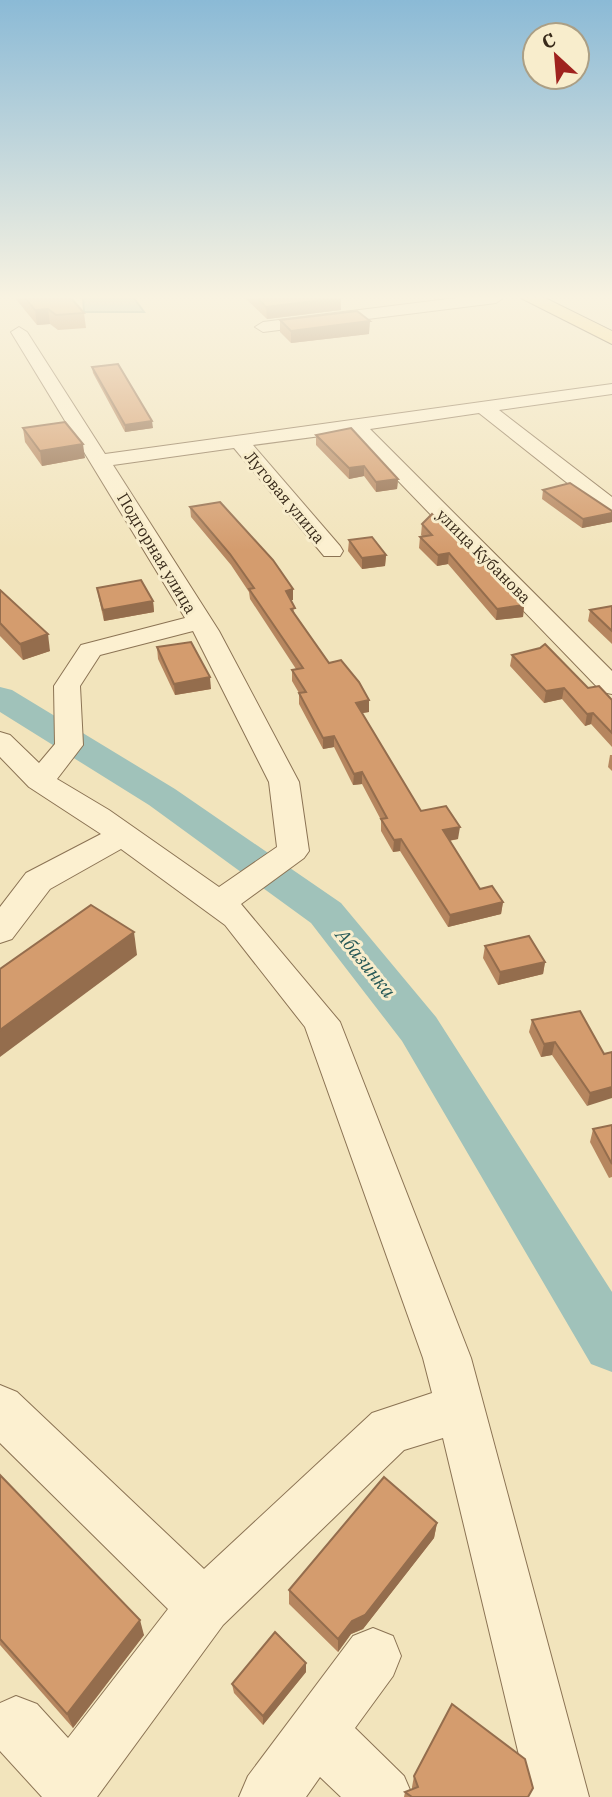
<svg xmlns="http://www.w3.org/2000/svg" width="612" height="1797" font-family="'IBM Plex Serif',serif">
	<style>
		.water { fill: #a0c2ba; stroke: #679088; stroke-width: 2 }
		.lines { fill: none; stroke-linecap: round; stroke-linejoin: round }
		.river { fill: #a0c2ba; fill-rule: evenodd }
		.minor-casing { stroke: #8b7354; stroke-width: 2 }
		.major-casing { stroke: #584129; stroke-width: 2 }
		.minor { fill: #fcf0d0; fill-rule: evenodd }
		.major { fill: #fadc8f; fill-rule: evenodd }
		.wall { fill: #b6865f }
		.shaded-wall { fill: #946d4d }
		.building { fill: #d49c6e; stroke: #946d4d; stroke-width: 2 }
		.labels { text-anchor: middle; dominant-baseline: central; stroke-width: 6; stroke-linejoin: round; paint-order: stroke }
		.far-street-label { font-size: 16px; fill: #382a1a; stroke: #f8edcc }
		.water-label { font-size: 19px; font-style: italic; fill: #285a58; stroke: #f8edcc }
	</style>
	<rect width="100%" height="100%" fill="#f2e4bc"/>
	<polygon class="water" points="83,298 134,298 144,312 84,312"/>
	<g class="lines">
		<polygon class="river" points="0,687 12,690 175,789 341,903 436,1017 612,1292 612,1372 591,1364 402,1041 311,923 149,805 0,712"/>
		<g class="minor-casing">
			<g id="minor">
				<polygon points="456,298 503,298 496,303 263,332 255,327 263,322"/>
				<path d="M19 327 27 332 105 454 612 384V394L499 410 612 497V513L604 512 479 413 370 429 612 671V694L602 692 351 432 253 445 340 546 343 551 340 556H324L234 448 113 465 219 631 299 782 309 851 304 858 241 904 340 1022 471 1358 589 1797H529L443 1438 404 1450 223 1625 97 1797H42L0 1751V1703L16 1696 37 1704 68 1738 168 1609 0 1443V1385L17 1392 204 1569 372 1413 432 1393 423 1358 305 1027 225 925 121 849 50 889 12 939 0 943V907L26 873 101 834 29 787 0 757V732L10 735 39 763 55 744 54 686 81 645 185 618 11 332ZM193 631 269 782 277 847 219 887 109 810 57 779 83 745 80 686 100 655Z"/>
				<polygon points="373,1628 393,1636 401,1656 393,1676 355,1728 404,1776 413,1797 341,1797 320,1777 306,1797 239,1797 248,1776 353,1636"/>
			</g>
		</g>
		<g class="major-casing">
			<polygon id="major" points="521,298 545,298 612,331 612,344"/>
		</g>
		<use href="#minor" class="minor"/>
		<use href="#major" class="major"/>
	</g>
	<g class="wall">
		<polygon points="15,298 71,298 84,313 86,328 58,330 50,324 37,325"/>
		<polygon points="245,298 341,298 341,310 267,319"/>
		<polygon points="280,320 369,334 291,343 280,332"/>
		<polygon points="92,367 153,428 125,432 93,373"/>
		<polygon points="23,428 85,458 42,466 25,442"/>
		<polygon points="316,435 398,479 397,489 376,492 364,476 349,479 316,445"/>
		<polygon points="543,490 612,511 612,522 582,528 542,499"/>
		<polygon points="190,507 293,589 293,600 291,600 295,615 329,663 369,712 362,713 421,811 458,839 449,841 480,889 503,902 501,914 448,927 400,851 393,852 381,831 381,820 362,784 353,785 334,747 323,749 299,704 299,693 292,681 292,670 296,669 250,599 249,592 231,565 191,517"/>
		<polygon points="422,524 524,605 523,617 496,620 448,564 437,566 419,548 420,537 423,537 421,535"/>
		<polygon points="349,540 386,555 385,566 362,569 348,551"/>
		<polygon points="97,588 153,601 154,612 104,621 99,599"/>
		<polygon points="0,590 50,651 23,660 0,636"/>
		<polygon points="612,606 612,644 588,621 590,610"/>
		<polygon points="157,647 211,689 175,695 158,659"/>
		<polygon points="512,655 588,688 612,700 612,747 591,724 585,726 562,699 544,703 510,666"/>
		<polygon points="610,755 612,755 612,771 608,767"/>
		<polygon points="485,946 545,962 543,974 498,985 483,958"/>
		<polygon points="532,1020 604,1054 587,1106 552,1055 541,1057 529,1032"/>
		<polygon points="612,1125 612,1177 609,1178 590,1142 593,1129"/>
		<polygon points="0,1475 144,1635 73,1728 0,1645"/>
		<polygon points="437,1523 434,1538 363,1629 351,1634 338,1652 289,1604 289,1590"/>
		<polygon points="306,1672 263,1725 234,1693 232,1684"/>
		<polygon points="414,1776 528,1797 404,1797 405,1792 412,1789 412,1787"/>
	</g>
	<g class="shaded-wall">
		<polygon points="341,298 341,310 267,319 266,307"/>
		<polygon points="48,309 50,324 37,325 35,310"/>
		<polygon points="370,321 369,334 291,343 291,331"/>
		<polygon points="152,421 153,428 125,432 125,425"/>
		<polygon points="83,444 85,458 42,466 40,451"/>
		<polygon points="364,466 364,476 349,479 349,468"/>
		<polygon points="398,479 397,489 376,492 376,482"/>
		<polygon points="612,513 612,522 582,528 583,519"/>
		<polygon points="449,553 448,564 437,566 438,555"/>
		<polygon points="386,555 385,566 362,569 362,558"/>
		<polygon points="293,589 293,600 286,601 286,591"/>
		<polygon points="153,601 154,612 104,621 103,610"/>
		<polygon points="524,605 523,617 496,620 497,609"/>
		<polygon points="48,634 50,651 23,660 20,644"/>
		<polygon points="210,677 211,689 175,695 174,684"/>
		<polygon points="564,688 562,699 544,703 546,691"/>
		<polygon points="369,700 369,712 356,714 356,703"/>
		<polygon points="593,713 591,724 585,726 587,714"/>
		<polygon points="334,736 334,747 323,749 323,738"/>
		<polygon points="362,772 362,784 353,785 354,774"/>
		<polygon points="460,827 458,839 441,842 443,830"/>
		<polygon points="401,839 400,851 393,852 394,840"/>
		<polygon points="503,902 501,914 448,927 450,915"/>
		<polygon points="134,932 137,955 0,1057 0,1030"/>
		<polygon points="545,962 543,974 498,985 500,972"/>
		<polygon points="555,1042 552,1055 541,1057 544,1044"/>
		<polygon points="612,1087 612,1098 587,1106 590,1093"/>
		<polygon points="437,1523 434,1538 363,1629 351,1634 338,1652 338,1639 352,1621"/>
		<polygon points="140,1620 144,1635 73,1728 67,1714"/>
		<polygon points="306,1663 306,1672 263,1725 263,1716"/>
	</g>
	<g class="building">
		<polygon points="25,298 71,298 84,313 56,315 48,309 35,310"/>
		<polygon points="257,298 337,298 266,307"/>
		<polygon points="357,311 370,321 291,331 280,320"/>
		<polygon points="118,364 152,421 125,425 92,367"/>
		<polygon points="65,422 83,444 40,451 23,428"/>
		<polygon points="351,428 398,479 376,482 364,466 349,468 316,435"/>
		<polygon points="570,483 612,511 612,513 583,519 543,490"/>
		<polygon points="220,502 273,560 293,589 286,591 295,608 291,609 329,663 341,660 359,682 369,700 356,703 421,811 446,806 460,827 443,830 480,889 492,886 503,902 450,915 401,839 394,840 381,819 387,818 362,772 354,774 334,736 323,738 299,693 306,692 292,670 303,668 249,589 254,588 230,554 190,507"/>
		<polygon points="432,514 524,605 497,609 449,553 438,555 420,537 432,535 422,524"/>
		<polygon points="372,537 386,555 362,558 349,540"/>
		<polygon points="141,580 153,601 103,610 97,588"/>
		<polygon points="0,590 48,634 20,644 0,623"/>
		<polygon points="612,606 612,631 590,610"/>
		<polygon points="191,642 210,677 174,684 157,647"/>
		<polygon points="545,644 588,688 599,686 612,700 612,733 593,713 587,714 564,688 546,691 512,655 540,648"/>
		<polygon points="91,905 134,932 0,1030 0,969"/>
		<polygon points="529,936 545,962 500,972 485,946"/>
		<polygon points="580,1011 604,1054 612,1052 612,1087 590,1093 555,1042 544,1044 532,1020"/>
		<polygon points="612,1125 612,1164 593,1129"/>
		<polygon points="0,1475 140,1620 67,1714 0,1639"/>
		<polygon points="384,1477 437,1523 365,1615 352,1621 338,1639 289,1590"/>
		<polygon points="275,1632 306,1663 263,1716 232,1684"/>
		<polygon points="452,1704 525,1759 533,1788 528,1797 412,1797 405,1792 418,1787 414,1776"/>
	</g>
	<linearGradient id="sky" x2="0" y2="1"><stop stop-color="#8bbad6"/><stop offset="0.54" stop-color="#f9f3e1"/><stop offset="1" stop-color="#f9f3e1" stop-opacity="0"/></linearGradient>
	<rect width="612" height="550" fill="url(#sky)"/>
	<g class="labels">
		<g class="far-street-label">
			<text transform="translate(285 497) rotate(50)">Луговая улица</text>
			<text transform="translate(157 553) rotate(59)">Подгорная улица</text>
			<text transform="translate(484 556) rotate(45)">улица Кубанова</text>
		</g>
		<g class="water-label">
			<text transform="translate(366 963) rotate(51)">Абазинка</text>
		</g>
	</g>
	<g transform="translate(556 56) rotate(334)"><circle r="33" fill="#f8edcc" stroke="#ab9f85" stroke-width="2"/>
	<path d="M0-5L12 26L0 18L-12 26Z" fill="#9f221e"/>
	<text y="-10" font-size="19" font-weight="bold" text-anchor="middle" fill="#382a1a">С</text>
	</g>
</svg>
